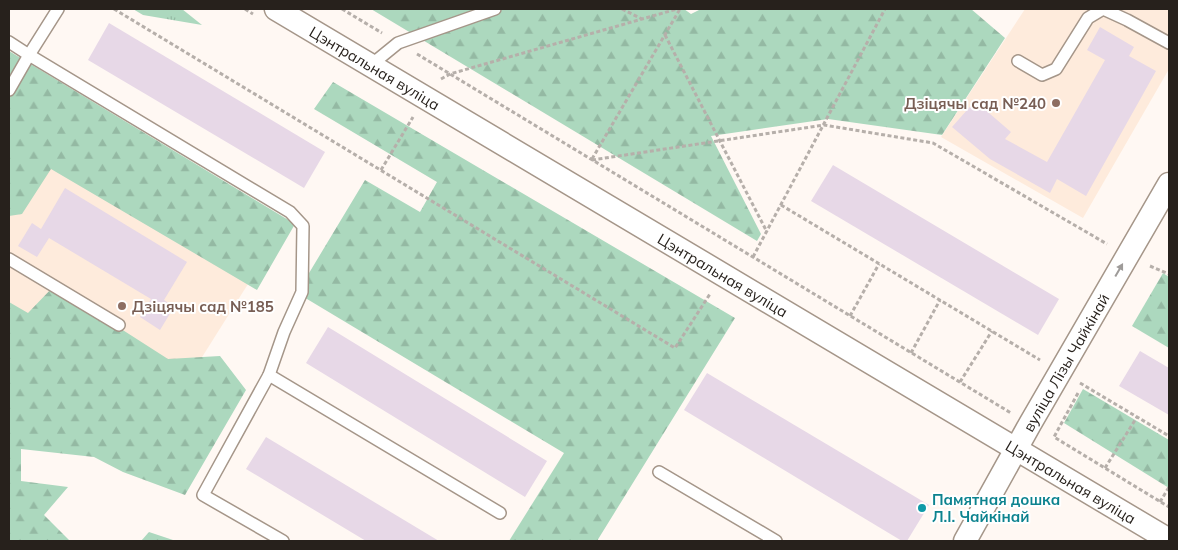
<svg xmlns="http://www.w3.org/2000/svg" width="1178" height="550" font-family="Mulish,sans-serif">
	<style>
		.built { fill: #feebdc }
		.grass { fill: url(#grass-tufts) }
		.forest { fill: url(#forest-firs) }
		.building { fill: #e7d8e7 }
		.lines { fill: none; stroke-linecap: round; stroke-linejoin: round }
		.service-casing { stroke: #a59689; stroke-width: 14 }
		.minor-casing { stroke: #a59689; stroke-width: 25 }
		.path { stroke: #b6afaa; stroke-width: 3; stroke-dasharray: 4 2.5; stroke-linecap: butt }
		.service { stroke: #fff; stroke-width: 11 }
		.minor { stroke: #fff; stroke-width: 22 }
		.oneway { fill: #9e9b99 }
		.education-dot { fill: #8d6e63; stroke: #fff; stroke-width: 2 }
		.culture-dot { fill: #0f9aa8; stroke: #fff; stroke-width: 2 }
		.labels { text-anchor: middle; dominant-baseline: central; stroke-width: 4; stroke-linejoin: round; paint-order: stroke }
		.street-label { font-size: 15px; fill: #27211c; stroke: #fff }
		.education-label { font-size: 15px; font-weight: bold; fill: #785e54; stroke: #fff; text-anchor: end }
		.culture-label { font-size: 15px; font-weight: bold; fill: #0d838f; stroke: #fff; text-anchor: start }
	</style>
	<defs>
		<pattern id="grass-tufts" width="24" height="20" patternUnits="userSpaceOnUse" patternTransform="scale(1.25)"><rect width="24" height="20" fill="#acd8be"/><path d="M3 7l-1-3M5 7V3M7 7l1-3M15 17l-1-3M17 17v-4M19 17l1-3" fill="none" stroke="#94b9a3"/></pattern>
		<pattern id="forest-firs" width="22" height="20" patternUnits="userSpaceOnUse" patternTransform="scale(1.25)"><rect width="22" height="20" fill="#acd8be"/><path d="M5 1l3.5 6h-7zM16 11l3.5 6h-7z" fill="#94b9a3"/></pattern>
	</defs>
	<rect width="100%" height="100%" fill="#fff8f3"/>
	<g class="built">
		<polygon points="1025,9 1169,9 1169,69 1083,218 941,137"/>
		<polygon points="26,131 258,268 155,432 9,343 9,157"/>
	</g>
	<polygon class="grass" points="133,9 182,9 202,25 143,15"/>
	<g class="forest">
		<polygon points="371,9 684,9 691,14 701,9 971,9 1005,38 942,135 828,119 711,136 761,234 757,241"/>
		<polygon points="9,51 295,224 257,290 51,169 22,214 9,216"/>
		<polygon points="333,82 735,318 597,541 509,541 564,453 297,293 365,180 420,212 437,182 314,109"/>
		<polygon points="1163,273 1169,277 1169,348 1132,326"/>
		<polygon points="54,286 168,359 220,356 246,390 185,495 123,472 94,457 21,449 21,481 68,487 44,515 70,541 9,541 9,302 28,313"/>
		<polygon points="1083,389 1169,440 1169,488 1064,423"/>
		<polygon points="149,532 176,541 141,541"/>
	</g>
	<g class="building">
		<polygon points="109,23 325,152 304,188 88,60"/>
		<polygon points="1100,27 1134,47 1129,56 1156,71 1086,196 1057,179 1050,193 990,159 952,127 975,101 1011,132 1005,139 1047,162 1105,60 1087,50"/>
		<polygon points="833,165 1059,299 1038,335 811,201"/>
		<polygon points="65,188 187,262 164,300 174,307 160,330 140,317 151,299 49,238 37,257 18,246 32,223 41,229"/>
		<polygon points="328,327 547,461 525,497 306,363"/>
		<polygon points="1140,351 1169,368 1169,415 1119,386"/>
		<polygon points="707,373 929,505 907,541 902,541 684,410"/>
		<polygon points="266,437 439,541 366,541 246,469"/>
	</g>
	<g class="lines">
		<g class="service-casing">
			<g id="service">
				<polyline points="9,42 29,55 58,9"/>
				<polyline points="1018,61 1042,75 1056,69 1088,18 1103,9 1127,20 1169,43"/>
				<polyline points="371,65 398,43 495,9"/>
				<polyline points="9,90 29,55 290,212 303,226 302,292 284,332 269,375 203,495 283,541"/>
				<polyline points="9,259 119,325"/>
				<polyline points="269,375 500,513"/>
				<polyline points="659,472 776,541"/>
			</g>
		</g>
		<g class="minor-casing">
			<g id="minor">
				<path id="s1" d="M276 9 1169 540"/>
				<path id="s2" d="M965 541 1030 424 1169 184"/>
			</g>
		</g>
		<g class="path">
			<polyline points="114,9 675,348 710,294"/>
			<polyline points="245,9 253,14"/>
			<polyline points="342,9 382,33"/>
			<polyline points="622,9 642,19"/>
			<polyline points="665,35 767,232"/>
			<polyline points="417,54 1011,413"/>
			<polyline points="441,79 450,74 677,9"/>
			<polyline points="592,159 680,9"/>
			<polyline points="592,160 824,125 933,143 1107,244"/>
			<polyline points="381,170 413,117"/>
			<polyline points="781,205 1040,360"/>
			<polyline points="753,257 885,9"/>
			<polyline points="1150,266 1169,274"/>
			<polyline points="850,316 879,264"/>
			<polyline points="911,353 940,300"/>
			<polyline points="960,382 992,331"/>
			<polyline points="1080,383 1169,436"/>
			<polyline points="1078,393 1054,437 1169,507"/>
			<polyline points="1105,468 1137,417"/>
			<polyline points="1160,502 1169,487"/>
		</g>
		<use href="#service" class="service"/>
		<use href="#minor" class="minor"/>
	</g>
	<defs><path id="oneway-solid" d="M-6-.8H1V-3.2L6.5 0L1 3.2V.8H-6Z" transform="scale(1.25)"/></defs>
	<use class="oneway" href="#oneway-solid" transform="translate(1119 270) rotate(-60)"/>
	<g class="education-dot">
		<circle cx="1056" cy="103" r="5"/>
		<circle cx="122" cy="306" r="5"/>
	</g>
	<circle class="culture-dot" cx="922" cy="508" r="5"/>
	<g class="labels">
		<g class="street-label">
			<text stroke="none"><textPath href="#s1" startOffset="115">Цэнтральная вуліца</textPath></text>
			<text stroke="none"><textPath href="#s1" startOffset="520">Цэнтральная вуліца</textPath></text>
			<text stroke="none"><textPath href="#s2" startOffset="205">вуліца Лізы Чайкінай</textPath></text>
			<text stroke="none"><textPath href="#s1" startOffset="925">Цэнтральная вуліца</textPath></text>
		</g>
		<g class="education-label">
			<text x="1046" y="103">Дзіцячы сад №240</text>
			<text x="132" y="306" text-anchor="start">Дзіцячы сад №185</text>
		</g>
		<g class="culture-label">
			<text x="932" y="499">Памятная дошка<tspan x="932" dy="17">Л.І. Чайкінай</tspan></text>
		</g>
	</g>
	<rect width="1178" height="550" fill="none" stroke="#27211c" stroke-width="20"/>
</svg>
